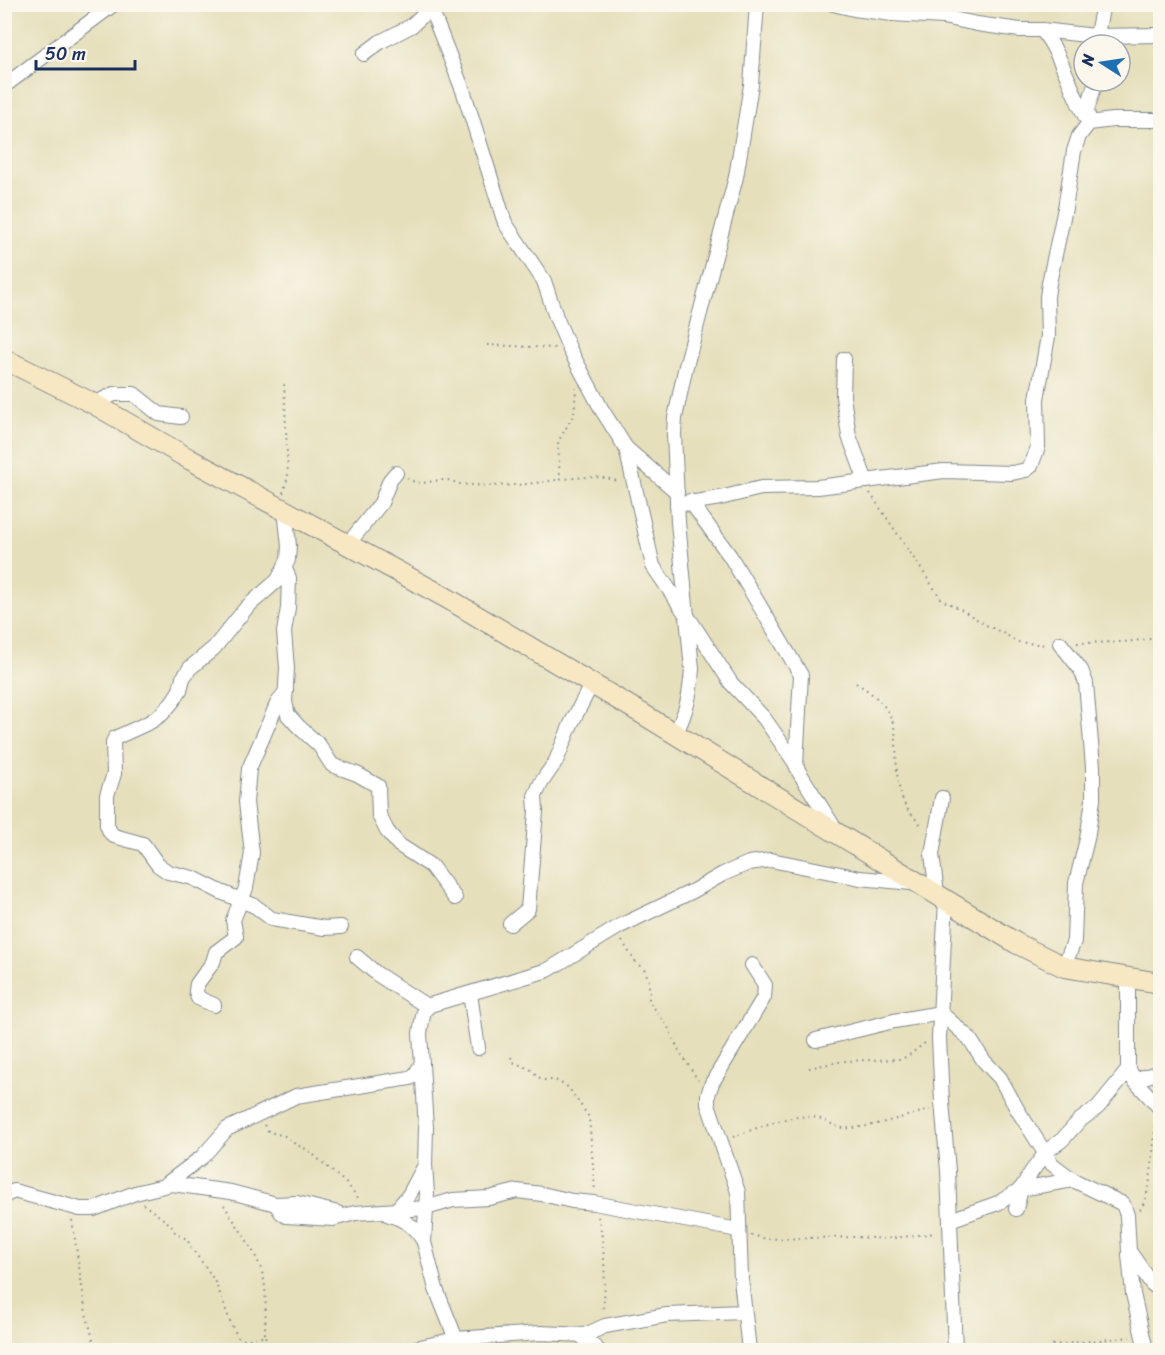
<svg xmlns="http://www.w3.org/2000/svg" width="1165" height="1355" font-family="Sriracha,sans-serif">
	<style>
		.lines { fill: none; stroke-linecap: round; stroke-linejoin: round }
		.street-casing { stroke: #80878c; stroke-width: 16 }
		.secondary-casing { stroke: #80878c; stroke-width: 22 }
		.path { stroke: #80878c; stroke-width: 2; stroke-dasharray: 1.5 4.5; stroke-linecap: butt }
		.street { stroke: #fff; stroke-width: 14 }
		.secondary { stroke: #f7e8c3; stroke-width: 20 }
	</style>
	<rect width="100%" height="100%" fill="#fbf7ec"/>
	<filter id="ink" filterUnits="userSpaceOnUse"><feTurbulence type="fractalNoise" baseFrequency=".0167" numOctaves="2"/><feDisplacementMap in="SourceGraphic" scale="12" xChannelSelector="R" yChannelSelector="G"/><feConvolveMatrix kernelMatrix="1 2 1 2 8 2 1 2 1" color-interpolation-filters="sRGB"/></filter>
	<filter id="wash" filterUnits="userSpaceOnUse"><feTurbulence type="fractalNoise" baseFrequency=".008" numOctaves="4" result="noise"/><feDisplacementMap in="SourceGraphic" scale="24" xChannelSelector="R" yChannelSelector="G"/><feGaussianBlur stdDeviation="1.35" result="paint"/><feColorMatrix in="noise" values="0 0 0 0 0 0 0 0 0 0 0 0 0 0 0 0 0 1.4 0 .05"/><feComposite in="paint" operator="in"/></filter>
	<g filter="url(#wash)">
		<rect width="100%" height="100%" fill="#e5dfbb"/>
	</g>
	<g filter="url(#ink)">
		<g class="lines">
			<g class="street-casing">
				<g id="street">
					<polyline points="429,4 464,93 505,223 544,281 556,317 570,350 602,410 626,448 677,492"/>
					<polyline points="833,4 854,9 892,14 943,17 977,24 1020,30 1042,30 1095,36 1160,35"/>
					<path d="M1042 30C1063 57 1071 93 1089 123"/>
					<polyline points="1095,44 1103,4"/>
					<polyline points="364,54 380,42 411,26 435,4"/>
					<polyline points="4,86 114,4"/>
					<polyline points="1089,120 1087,110 1096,81"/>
					<polyline points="844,359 843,397 849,436 866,481"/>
					<polyline points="94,404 114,394 134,394 159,414 181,417"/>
					<polyline points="626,448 653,566 694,626 731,683 764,718 796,764"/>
					<polyline points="690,501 730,556 801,675 796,765 799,772 835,829"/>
					<polyline points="677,505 720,498 761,488 818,487 944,471 1012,473 1026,470 1031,466 1038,447 1037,399 1048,336 1047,297 1049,283 1065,208 1074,151 1079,136 1089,123 1113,120 1160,120"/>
					<polyline points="285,510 289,546 288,560 278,580 247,607 214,648 190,668 183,678 180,690 173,701 162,714 150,722 115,738 113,742 114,774 107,795 107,825 110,832 114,836 143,844 158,865 168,872 193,878 221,892 255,906 272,919 324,928 341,927"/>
					<polyline points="348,544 381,503 390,480 396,473"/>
					<polyline points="285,569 289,578 288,608 284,632 287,668 285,702 288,715 299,727 319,745 332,765 357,774 378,786 379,815 387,831 399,845 431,866 455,898"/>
					<polyline points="1060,643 1081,670 1086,683 1093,767 1093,800 1087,839 1076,883 1074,941 1064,967"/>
					<path d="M675 735C687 710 690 696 692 669L678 522 674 434 675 418 685 370 736 177 751 85 757 4"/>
					<polyline points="937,894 932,854 942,798"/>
					<polyline points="946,899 939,1038 942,1102 948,1171 955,1350"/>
					<polyline points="510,924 528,909 536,811 535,796 541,783 556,761 571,724 591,685"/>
					<polyline points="357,957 377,974 428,1007"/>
					<polyline points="1128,978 1128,1067 1134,1080 1160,1108"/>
					<polyline points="470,994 478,1048"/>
					<polyline points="214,1005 198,998 196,991 197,984 213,962 216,952 236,937 233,920 246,888 252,853 246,802 249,769 277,704 286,691"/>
					<polyline points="816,1040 894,1021 941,1013 969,1038 984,1061 1000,1078 1017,1109 1052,1164 1073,1180 1123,1204 1127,1215 1129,1251 1152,1284 1160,1290"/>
					<polyline points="1134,1080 1160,1072"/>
					<polyline points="165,1185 202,1157 227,1129 296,1096 410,1078 415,1075 422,1063"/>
					<polyline points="4,1196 14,1191 80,1209 94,1209 135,1193 172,1184 231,1192 276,1204 297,1203 338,1213"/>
					<polyline points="276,1204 281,1212 286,1216 333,1219 355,1213 426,1208 453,1200 489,1198 517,1191 542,1194 572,1201 594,1203 738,1230"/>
					<polyline points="1016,1209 1021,1189 1032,1171 1048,1150 1062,1140 1079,1121 1098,1107 1129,1069"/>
					<polyline points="396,1210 409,1195 425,1165"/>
					<path d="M387 1214C404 1219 415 1226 424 1242"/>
					<polyline points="950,1220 998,1203 1021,1189 1073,1180"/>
					<polyline points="1129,1255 1133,1294 1146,1350"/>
					<polyline points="580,1335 598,1350"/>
					<polyline points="456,1339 436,1289 424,1242 427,1193 425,1165 426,1128 420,1033 424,1010 430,1005 548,970 620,926 693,891 723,874 749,863 771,860 860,878 912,883"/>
					<polyline points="407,1350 456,1339 540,1333 585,1335 605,1326 667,1315 744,1312"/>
					<polyline points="749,1350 741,1279 738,1192 708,1104 708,1095 712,1083 764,997 765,985 752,965"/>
				</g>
			</g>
			<g class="secondary-casing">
				<polyline id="secondary" points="4,359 94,404 191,460 445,597 641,713 1016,943 1064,967 1160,983"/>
			</g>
			<g class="path">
				<polyline points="487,345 556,348"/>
				<path d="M407 478C421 488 432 479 447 480 451 480 455 483 460 484 478 486 497 486 515 485 542 484 595 470 619 482"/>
				<polyline points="560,480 558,442 574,414 576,388"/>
				<polyline points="283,493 288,477 284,381"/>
				<polyline points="870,493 942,600 959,608 986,625 1005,634 1017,642 1047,645"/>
				<polyline points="1077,643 1123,642 1160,638"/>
				<path d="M856 683C917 719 885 751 903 801 907 811 916 819 923 827"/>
				<polyline points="622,941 636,963 645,970 649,981 649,1001 668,1027 678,1049 698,1080"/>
				<polyline points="511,1057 513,1062 530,1069 542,1080 555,1080 568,1087 589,1117 595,1191"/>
				<polyline points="809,1068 843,1061 901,1059 908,1056 925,1043"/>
				<polyline points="264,1125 269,1132 285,1136 295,1144 308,1150 348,1185 359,1199"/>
				<path d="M733 1137C758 1128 791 1112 818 1118 827 1120 835 1128 844 1128 865 1130 907 1115 930 1110"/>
				<path d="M143 1204 170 1224 176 1234 187 1239C193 1253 203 1262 211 1275 223 1295 226 1317 238 1337L246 1340 265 1335 268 1350"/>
				<path d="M224 1205C237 1227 259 1254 264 1280 267 1298 265 1318 265 1336"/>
				<path d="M1140 1210C1153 1191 1153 1143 1156 1119"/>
				<path d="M598 1217C605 1242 606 1287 603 1313"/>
				<polyline points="72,1220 86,1313 96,1350"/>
				<polyline points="751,1235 767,1239 858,1237 885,1239 936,1233"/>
				<polyline points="1052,1345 1130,1337"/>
			</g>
			<use href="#street" class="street"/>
			<use href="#secondary" class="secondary"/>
		</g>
	</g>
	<rect width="1165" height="1355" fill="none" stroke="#fbf7ec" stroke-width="24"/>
	<g transform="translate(1102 63) rotate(282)"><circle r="28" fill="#fbf7ec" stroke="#a1a7b3" stroke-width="1.5"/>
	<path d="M0-4.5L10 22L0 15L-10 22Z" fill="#1f6fb2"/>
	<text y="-9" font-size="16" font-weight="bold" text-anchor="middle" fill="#1b2f5e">N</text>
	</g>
	<path d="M36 60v9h99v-9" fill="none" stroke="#1b2f5e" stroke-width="3"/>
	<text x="45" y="60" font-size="18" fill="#1b2f5e" stroke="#fbf7ec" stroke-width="4.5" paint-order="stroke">50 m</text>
</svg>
